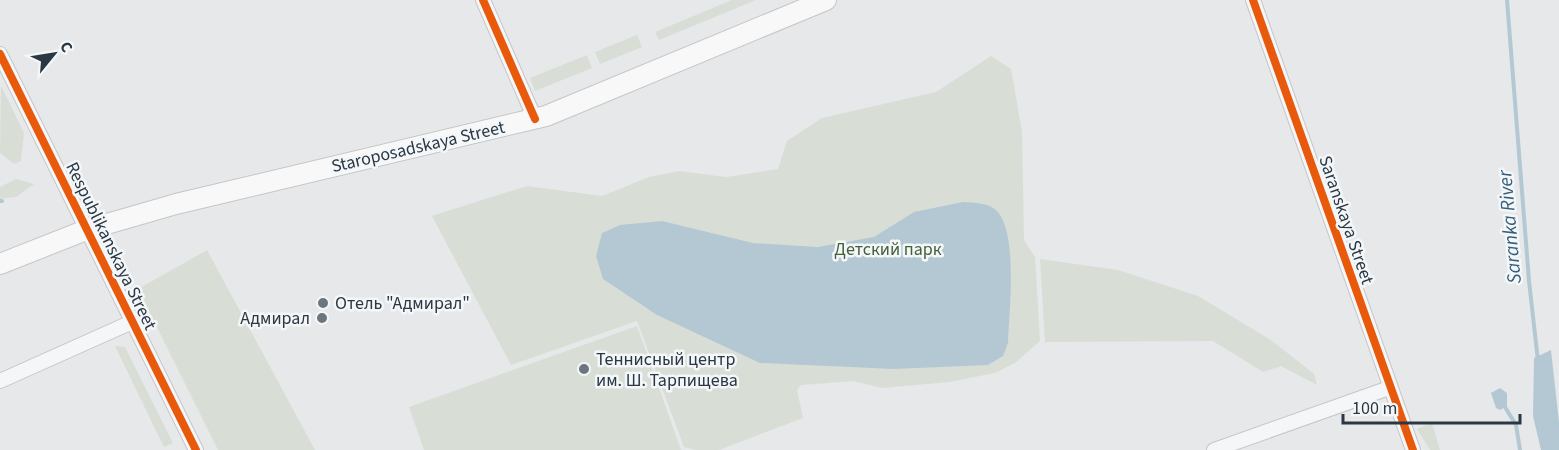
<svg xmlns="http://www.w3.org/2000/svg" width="1559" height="450" font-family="'Source Sans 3',sans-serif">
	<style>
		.green { fill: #d8ded6 }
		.water { fill: #b4c8d4 }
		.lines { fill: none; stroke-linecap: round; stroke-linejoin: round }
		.stream { stroke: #b4c8d4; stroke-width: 4 }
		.minor-casing { stroke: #c4c6c8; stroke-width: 16 }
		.secondary-casing { stroke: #c4c6c8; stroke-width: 22 }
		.minor { stroke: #f5f6f7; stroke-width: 14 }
		.secondary { stroke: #f8f8f8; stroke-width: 20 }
		.cycleway-casing { stroke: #f4f7f9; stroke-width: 11 }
		.cycleway { stroke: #e8590c; stroke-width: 8 }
		.poi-dot { fill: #6c767e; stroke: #f4f7f9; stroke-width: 2 }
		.labels { text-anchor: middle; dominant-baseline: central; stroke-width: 5; stroke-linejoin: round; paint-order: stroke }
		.street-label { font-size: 18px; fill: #2b3844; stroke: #f4f7f9 }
		.park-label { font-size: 18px; fill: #466038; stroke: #f4f7f9 }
		.poi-label { font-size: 18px; fill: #2b3844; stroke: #f4f7f9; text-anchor: start }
		.water-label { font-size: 20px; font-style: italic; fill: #355e79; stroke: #f4f7f9 }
	</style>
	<rect width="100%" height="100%" fill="#e6e8ea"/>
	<g class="green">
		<polygon points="732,0 756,0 659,40 655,32"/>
		<polygon points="637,35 642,47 600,64 595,52"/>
		<polygon points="587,55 592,68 535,91 530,78"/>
		<polygon points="991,56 1011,69 1022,132 1024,240 1035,257 1040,341 1015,363 995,373 949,382 882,388 853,381 801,385 797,390 803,418 719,450 696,450 684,447 637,321 511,365 432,216 527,186 602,196 649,177 679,171 726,177 778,169 787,141 822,118 936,92"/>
		<polygon points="1,86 24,133 21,161 14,164 0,153"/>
		<polygon points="16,179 34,184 16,197 0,199 0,187"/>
		<polygon points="207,250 315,450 218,450 138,289"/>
		<polygon points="1040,259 1118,270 1198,296 1271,340 1314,374 1317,385 1281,366 1263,372 1213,341 1045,342"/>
		<polygon points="637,326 681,450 424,450 409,407"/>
		<polygon points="115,346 125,347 173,443 164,447"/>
		<polygon points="1432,423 1440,450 1430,450 1417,429"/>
	</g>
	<g class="water">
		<path d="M963 202C975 203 989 202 998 212 1018 237 1009 311 1008 343L1003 356 988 365 894 369 760 363 657 315 603 279 596 256 602 233 620 225 662 221 753 243 818 247 874 237 914 212Z"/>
		<polygon points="1551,350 1559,422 1559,450 1541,450 1533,416 1534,358"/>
		<polygon points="1500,388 1507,393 1507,406 1500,410 1496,408 1491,393"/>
	</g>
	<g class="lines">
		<g class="stream">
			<polyline points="1507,0 1529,281 1538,361"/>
			<polyline points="0,201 2,201"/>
			<polyline points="1505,407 1516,425 1520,450"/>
		</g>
		<g class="minor-casing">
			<g id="minor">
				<polyline points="483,0 535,119"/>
				<polyline points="1253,0 1413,450"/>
				<polyline points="0,54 196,450"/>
				<polyline points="0,381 132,322"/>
				<polyline points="1214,450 1389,388"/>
			</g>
		</g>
		<g class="secondary-casing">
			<polyline id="secondary" points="0,264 86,230 176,204 546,116 826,0"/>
		</g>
		<use href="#minor" class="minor"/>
		<use href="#secondary" class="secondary"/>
		<g class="cycleway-casing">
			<g id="cycleway">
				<polyline points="483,0 535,119"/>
				<polyline points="1253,0 1413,450"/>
				<polyline points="0,54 196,450"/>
			</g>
		</g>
		<use href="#cycleway" class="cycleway"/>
	</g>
	<g class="poi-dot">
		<circle cx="323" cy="303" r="6"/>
		<circle cx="322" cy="318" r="6"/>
		<circle cx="584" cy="369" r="6"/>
	</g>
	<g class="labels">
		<g class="street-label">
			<text transform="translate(418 147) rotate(-13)">Staroposadskaya Street</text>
			<text transform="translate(1346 220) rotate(71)">Saranskaya Street</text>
			<text transform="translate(111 246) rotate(64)">Respublikanskaya Street</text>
		</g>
		<g class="park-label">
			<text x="888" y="249">Детский парк</text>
		</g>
		<g class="poi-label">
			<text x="335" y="303">Отель "Адмирал"</text>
			<text x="310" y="318" text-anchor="end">Адмирал</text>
			<text x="596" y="359">Теннисный центр<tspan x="596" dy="21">им. Ш. Тарпищева</tspan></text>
		</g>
		<g class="water-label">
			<text transform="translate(1510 227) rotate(-95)">Saranka River</text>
		</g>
	</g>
	<g transform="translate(54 54) rotate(60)" stroke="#f4f7f9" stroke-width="4.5" paint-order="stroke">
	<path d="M0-4.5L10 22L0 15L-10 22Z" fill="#2b3844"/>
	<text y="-9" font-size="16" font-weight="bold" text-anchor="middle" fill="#2b3844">С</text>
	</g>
	<path d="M1343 414v9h177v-9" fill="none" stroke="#2b3844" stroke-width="3"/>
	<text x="1352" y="414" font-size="18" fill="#2b3844" stroke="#f4f7f9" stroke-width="4.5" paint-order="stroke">100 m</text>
</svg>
